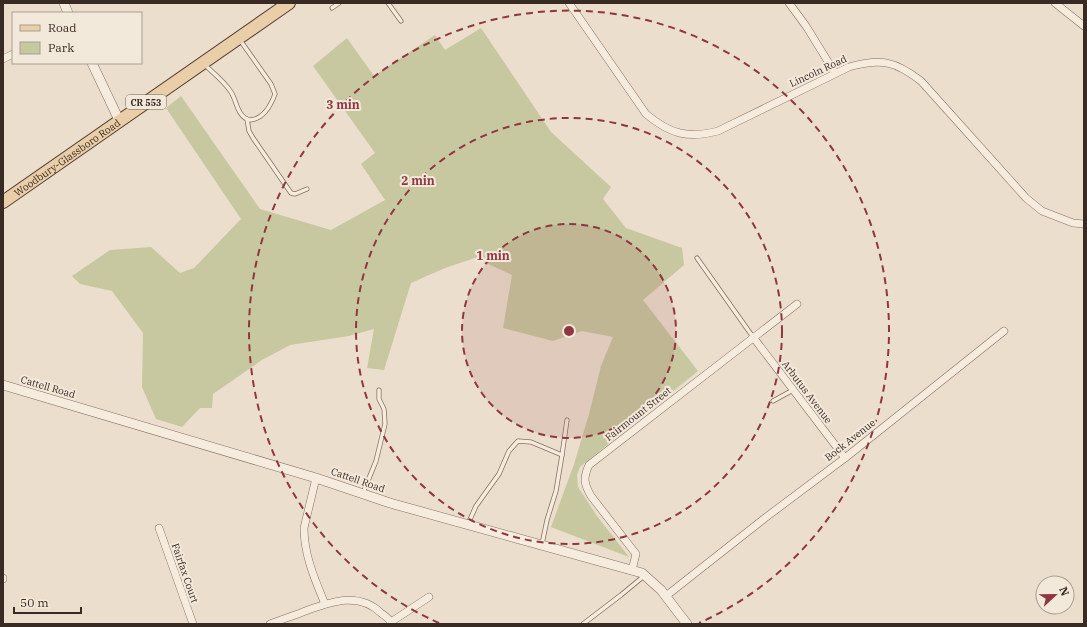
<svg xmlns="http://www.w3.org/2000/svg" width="1087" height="627" font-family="'IBM Plex Serif',serif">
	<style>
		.green { fill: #c8c8a0 }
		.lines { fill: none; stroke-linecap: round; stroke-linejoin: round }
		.service-casing { stroke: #867161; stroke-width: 5 }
		.minor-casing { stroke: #867161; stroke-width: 8 }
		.tertiary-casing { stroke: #867161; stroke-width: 10 }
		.primary-casing { stroke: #554034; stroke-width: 14 }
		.service { stroke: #f6ecde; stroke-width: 3.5 }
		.minor { stroke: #f6ecde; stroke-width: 7 }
		.tertiary { stroke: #f6ecde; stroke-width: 9 }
		.primary { stroke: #e9cea8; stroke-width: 12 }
		.ring { fill: none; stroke: #8f3741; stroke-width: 2; stroke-dasharray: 7 5 }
		.labels { text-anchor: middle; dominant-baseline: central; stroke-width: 4; stroke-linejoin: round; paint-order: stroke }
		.shield { fill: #f3e9da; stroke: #70645a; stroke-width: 1 }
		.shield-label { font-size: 9px; font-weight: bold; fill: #382b23 }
		.street-label { font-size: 10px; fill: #382b23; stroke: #f3e9da }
		.centre { fill: #8f3741; stroke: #f3e9da; stroke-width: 2 }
		.ring-label { font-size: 12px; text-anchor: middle; font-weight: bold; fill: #8f3741; stroke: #f3e9da; stroke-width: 4; stroke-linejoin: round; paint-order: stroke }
	</style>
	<rect width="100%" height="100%" fill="#ebdecc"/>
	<polygon class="green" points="481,28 551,132 611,187 603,199 626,228 682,248 684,265 643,300 698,371 580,467 577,475 578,487 597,516 629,557 551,527 574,464 589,414 601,366 613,337 582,331 553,341 503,328 512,275 475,258 445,268 411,283 384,370 367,368 374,329 349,336 290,345 262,360 213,394 212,408 200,408 182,427 156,419 142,387 143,333 112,291 80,284 72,276 110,250 151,247 180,273 194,268 241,219 166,108 181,96 260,209 331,230 385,200 361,164 375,153 313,66 347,38 374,76 435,35 445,50"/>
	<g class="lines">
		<g class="service-casing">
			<g id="service">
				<polyline points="388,3 401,21"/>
				<polyline points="332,8 339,3"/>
				<path d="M204 64C213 73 224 81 231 92 237 101 237 117 250 120 264 119 271 105 275 94L271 84 240 40"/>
				<polyline points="247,119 249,131 253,138 291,193 295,194 307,189"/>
				<polyline points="697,258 753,337"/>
				<polyline points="773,401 793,390"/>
				<polyline points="363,493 376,461 385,424 384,409 379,399 379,390"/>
				<polyline points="468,524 476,506 499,474 509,451 518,441 531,442 562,455 567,420"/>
				<polyline points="542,544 547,520 556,491 562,455"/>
				<polyline points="583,624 621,595 644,576"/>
			</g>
		</g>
		<g class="minor-casing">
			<g id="minor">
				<path d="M569 3 646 114C670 134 688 139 718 131L849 67C881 58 895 61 921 81L1026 198 1042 211 1073 223 1084 224"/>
				<polyline points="789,3 806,26 835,73"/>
				<polyline points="1055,3 1084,26"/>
				<polyline points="3,59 13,54"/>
				<polyline points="753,337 845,458"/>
				<path d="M316 478 304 528C304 555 315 580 325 604"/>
				<polyline points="159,528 193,624"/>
				<path d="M632 570 636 554 591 496C584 484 583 478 589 465L797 304"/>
				<polyline points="3,578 3,579"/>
				<polyline points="666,596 765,518 845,458 1004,331"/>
				<polyline points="391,622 429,597"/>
				<path d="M270 624C283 619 296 615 308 610 333 601 360 592 381 613 385 616 390 619 392 624"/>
			</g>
		</g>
		<g class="tertiary-casing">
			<g id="tertiary">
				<polyline points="64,3 68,13"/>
				<polyline points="92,63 119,120"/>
				<polyline points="3,385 316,478 390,503 642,573 661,590 687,624"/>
			</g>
		</g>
		<g class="primary-casing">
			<g id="primary">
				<path id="s1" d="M3 202 289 3"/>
			</g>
		</g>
		<use href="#service" class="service"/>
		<use href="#minor" class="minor"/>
		<use href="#tertiary" class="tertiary"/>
		<use href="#primary" class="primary"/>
	</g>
	<circle cx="569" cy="331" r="107" fill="#8f3741" fill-opacity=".12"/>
	<g class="ring">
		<circle cx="569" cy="331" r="107"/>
		<circle cx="569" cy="331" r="213"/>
		<path d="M439 623A320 320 0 1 1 699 623"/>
	</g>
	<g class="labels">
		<rect class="shield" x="126" y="95" width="40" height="14" rx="3"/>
		<g class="shield-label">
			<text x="146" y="102">CR 553</text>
		</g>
		<g class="street-label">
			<text transform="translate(818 71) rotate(-25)">Lincoln Road</text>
			<text stroke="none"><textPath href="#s1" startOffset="78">Woodbury-Glassboro Road</textPath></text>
			<text transform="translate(48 387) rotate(16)">Cattell Road</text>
			<text transform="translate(807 392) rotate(53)">Arbutus Avenue</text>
			<text transform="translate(638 414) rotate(-38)">Fairmount Street</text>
			<text transform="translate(850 440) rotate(-38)">Bock Avenue</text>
			<text transform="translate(358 480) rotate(19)">Cattell Road</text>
			<text transform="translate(185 573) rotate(71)">Fairfax Court</text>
		</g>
	</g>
	<circle cx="569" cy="331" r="6" class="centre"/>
	<g class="ring-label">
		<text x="343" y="109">3 min</text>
		<text x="418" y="185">2 min</text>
		<text x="493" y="260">1 min</text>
	</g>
	<rect width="1087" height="627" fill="none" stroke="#382b23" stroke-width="8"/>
	<rect x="12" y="12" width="130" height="52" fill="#f3e9da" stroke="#a89d91"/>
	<rect x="20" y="25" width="20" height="6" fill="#e9cea8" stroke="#a89d91"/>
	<text x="48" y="32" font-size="12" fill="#382b23">Road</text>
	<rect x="20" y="42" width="20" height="12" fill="#c8c8a0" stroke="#a89d91"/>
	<text x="48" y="52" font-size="12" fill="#382b23">Park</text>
	<g transform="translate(1055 595) rotate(68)"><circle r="19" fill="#f3e9da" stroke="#a89d91"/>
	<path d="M0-3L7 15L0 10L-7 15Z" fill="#8f3741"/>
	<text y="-6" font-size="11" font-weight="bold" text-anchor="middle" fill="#382b23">N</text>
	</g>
	<path d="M14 607v6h67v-6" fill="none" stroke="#382b23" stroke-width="2"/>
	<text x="20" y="607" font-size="12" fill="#382b23" stroke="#f3e9da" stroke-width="3" paint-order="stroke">50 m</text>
</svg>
